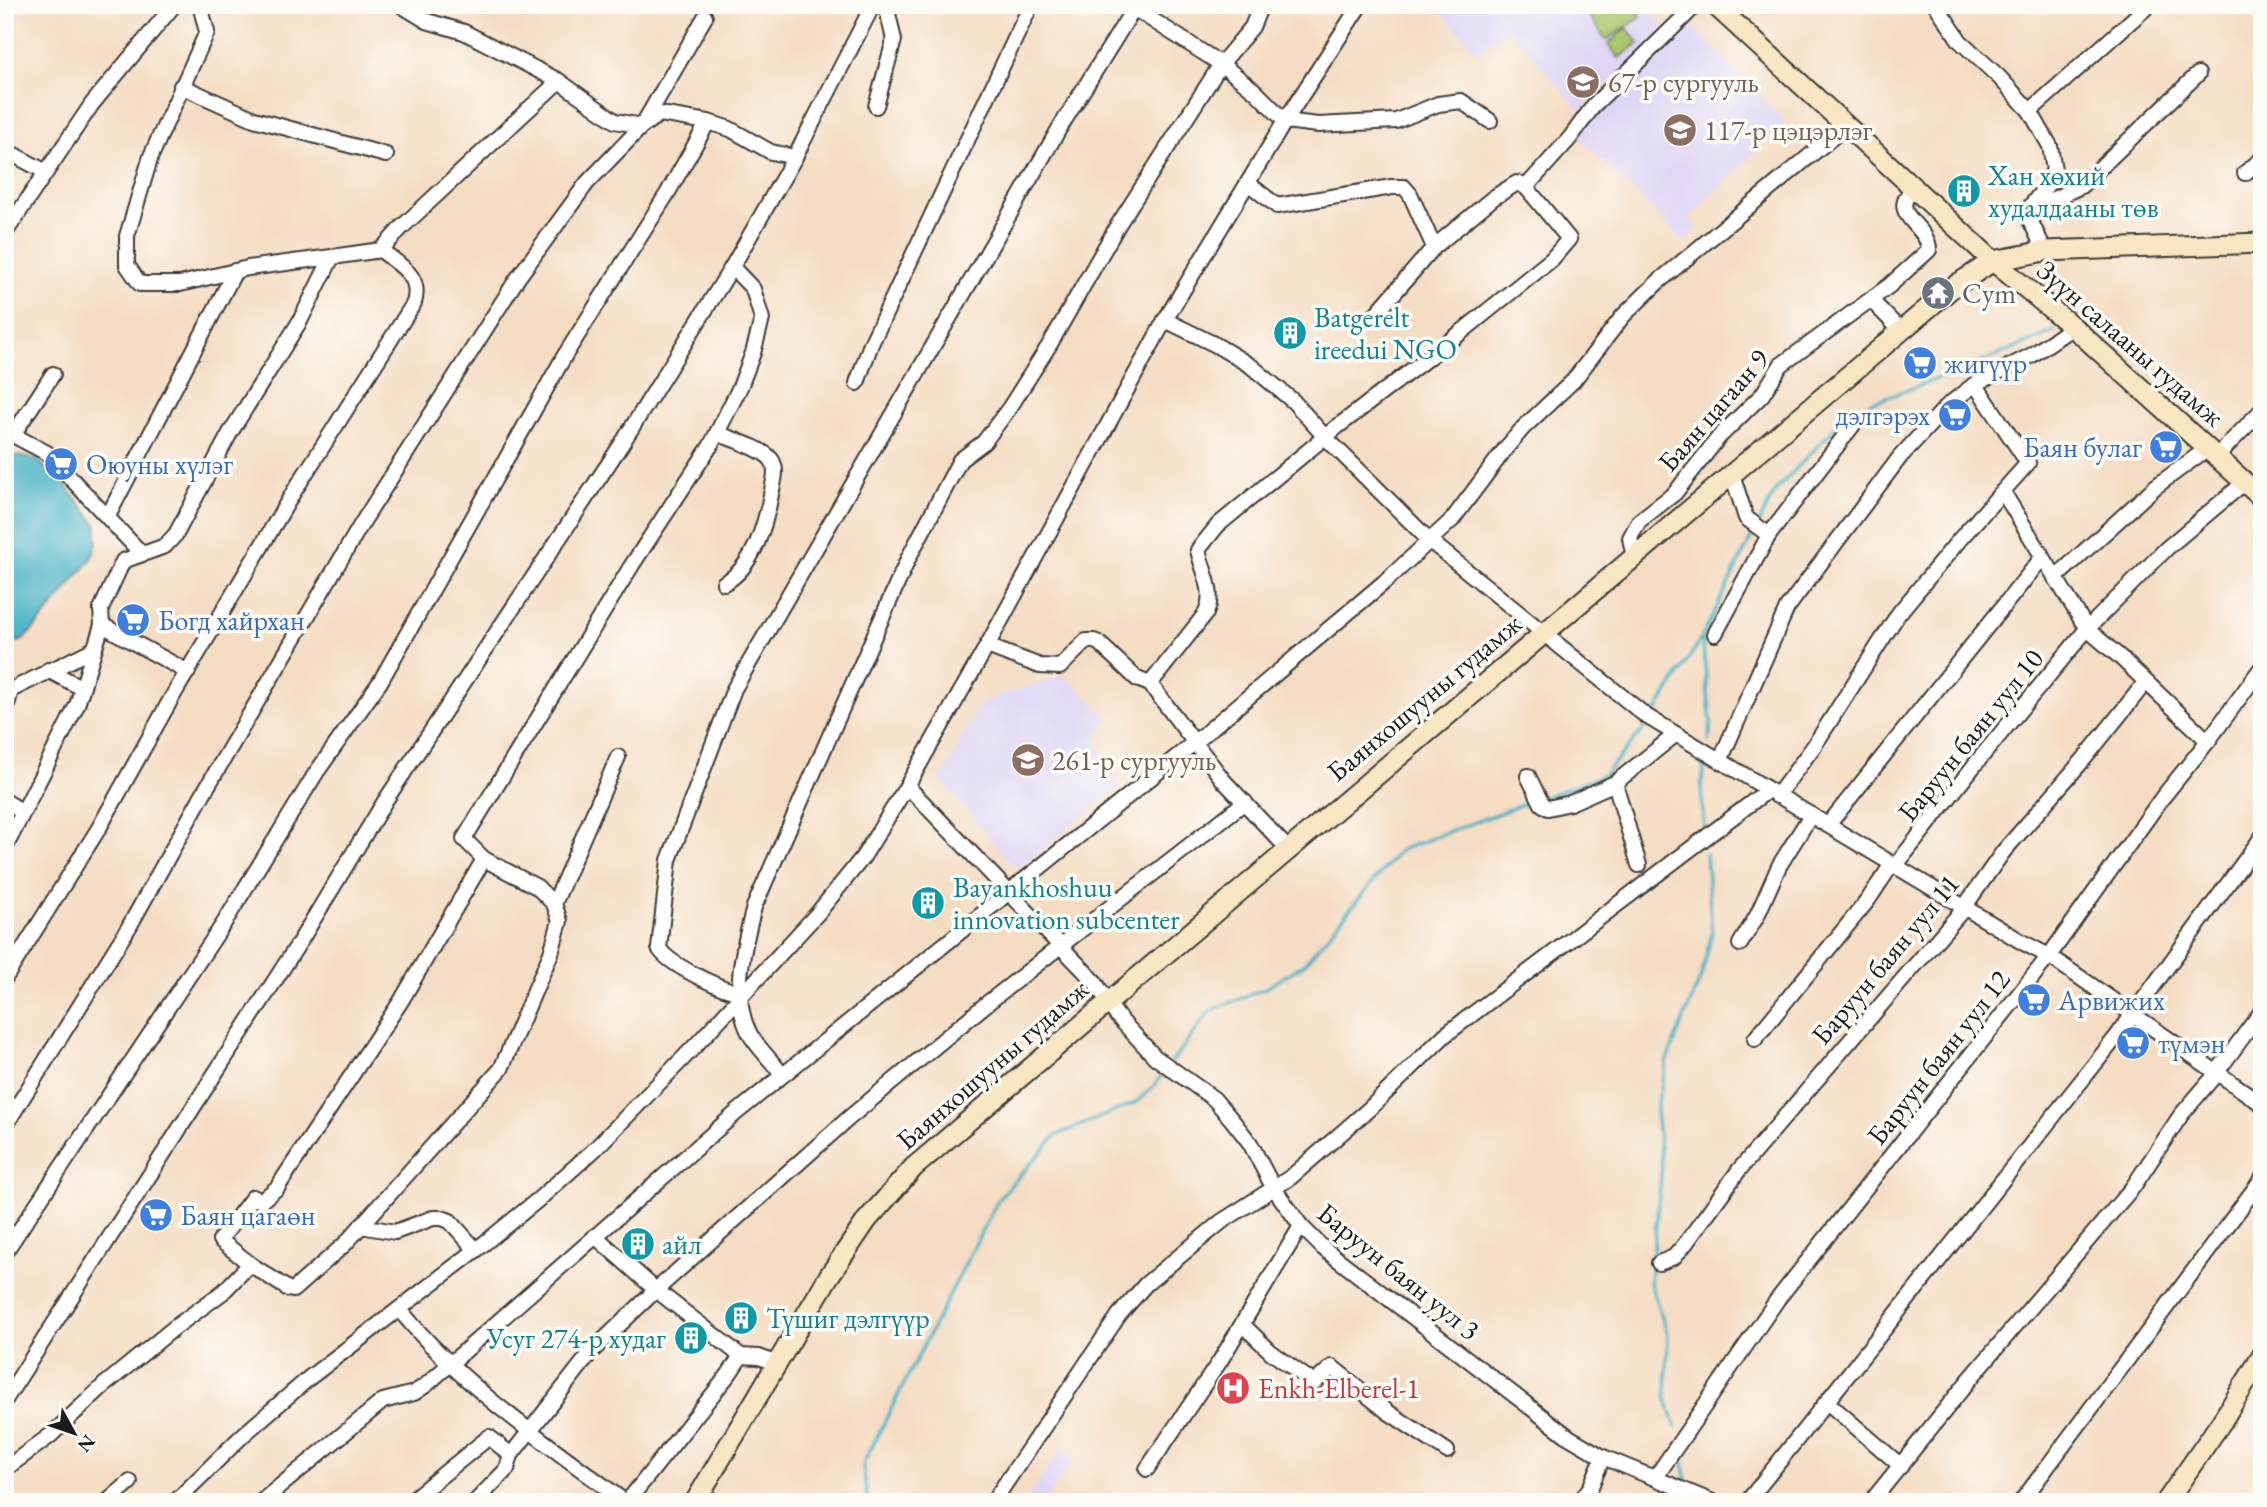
<svg xmlns="http://www.w3.org/2000/svg" width="2267" height="1507" font-family="'EB Garamond',serif">
	<style>
		.built { fill: #dfd5f5 }
		.green { fill: #a8c66d; stroke: #627144; stroke-width: 2 }
		.water { fill: #47b2c5; stroke: #326770; stroke-width: 2 }
		.lines { fill: none; stroke-linecap: round; stroke-linejoin: round }
		.stream { stroke: #47b2c5; stroke-width: 3.5 }
		.street-casing { stroke: #3d3935; stroke-width: 18 }
		.secondary-casing { stroke: #3d3935; stroke-width: 23 }
		.street { stroke: #fff; stroke-width: 14 }
		.secondary { stroke: #f9e7c3; stroke-width: 19 }
		.labels { text-anchor: middle; dominant-baseline: central; stroke-width: 7; stroke-linejoin: round; paint-order: stroke }
		.education-label { font-size: 28px; fill: #785e54; stroke: #fdfcf7; text-anchor: start }
		.culture-label { font-size: 28px; fill: #0d838f; stroke: #fdfcf7; text-anchor: start }
		.worship-label { font-size: 28px; fill: #5b616d; stroke: #fdfcf7; text-anchor: start }
		.street-label { font-size: 28px; fill: #1c1c1c; stroke: #fdfcf7 }
		.shop-label { font-size: 28px; fill: #366cbe; stroke: #fdfcf7; text-anchor: start }
		.health-label { font-size: 28px; fill: #be3a42; stroke: #fdfcf7; text-anchor: start }
	</style>
	<rect width="100%" height="100%" fill="#fdfcf7"/>
	<filter id="ink" filterUnits="userSpaceOnUse"><feTurbulence type="fractalNoise" baseFrequency=".0143" numOctaves="2"/><feDisplacementMap in="SourceGraphic" scale="14" xChannelSelector="R" yChannelSelector="G"/><feConvolveMatrix kernelMatrix="1 2 1 2 8 2 1 2 1" color-interpolation-filters="sRGB"/></filter>
	<filter id="wash" filterUnits="userSpaceOnUse"><feTurbulence type="fractalNoise" baseFrequency=".00686" numOctaves="4" result="noise"/><feDisplacementMap in="SourceGraphic" scale="28" xChannelSelector="R" yChannelSelector="G"/><feGaussianBlur stdDeviation="1.57" result="paint"/><feColorMatrix in="noise" values="0 0 0 0 0 0 0 0 0 0 0 0 0 0 0 0 0 1.4 0 .05"/><feComposite in="paint" operator="in"/></filter>
	<g filter="url(#wash)">
		<rect width="100%" height="100%" fill="#f5ddc3"/>
		<g class="built">
			<polygon points="1435,5 1646,5 1665,29 1580,111 1509,29 1477,53"/>
			<polygon points="1689,21 1784,120 1784,125 1688,218 1698,229 1685,242 1577,136 1599,112 1596,109"/>
			<polygon points="1064,675 1111,720 1093,739 1120,786 1017,870 940,780 981,702"/>
			<polygon points="1061,1450 1075,1460 1044,1502 1024,1502"/>
		</g>
		<g class="green">
			<polygon points="1582,5 1633,5 1641,17 1606,40"/>
			<polygon points="1627,28 1639,43 1619,58 1608,44"/>
		</g>
		<polygon class="water" points="5,454 36,459 64,483 97,525 97,544 91,559 43,619 23,640 5,645"/>
		<g class="lines">
			<g class="stream">
				<polyline points="1759,523 1776,490 1847,415 1868,404 1965,369 2055,331"/>
				<polyline points="1702,639 1711,722 1709,741"/>
				<polyline points="1653,717 1702,637 1755,530"/>
				<polyline points="1544,797 1604,775 1649,723"/>
				<polyline points="1704,827 1701,787 1705,764"/>
				<polyline points="1172,1062 1210,1011 1264,989 1303,965 1400,850 1537,799"/>
				<polyline points="1676,1427 1666,1397 1668,1335 1650,1283 1662,1166 1656,1111 1667,1060 1701,977 1712,933 1706,854"/>
				<polyline points="1681,1452 1688,1486"/>
				<polyline points="868,1502 863,1468 864,1462 999,1198 1057,1135 1135,1103 1153,1087 1167,1068"/>
			</g>
		</g>
	</g>
	<g filter="url(#ink)">
		<g class="lines">
			<g class="street-casing">
				<g id="street">
					<polyline points="200,5 207,32 151,156 127,236 127,265 140,284 180,284 248,268 332,257"/>
					<polyline points="401,5 427,21 464,32 559,81"/>
					<polyline points="1129,5 1221,64 1255,91 1285,121 1318,125 1396,121 1438,104 1461,101 1490,121"/>
					<polyline points="1936,5 1960,41 1999,77 2030,111 2050,146 2054,170 2047,185 2026,212 2045,251"/>
					<polyline points="181,86 254,119 386,155"/>
					<polyline points="876,106 894,40 886,5"/>
					<polyline points="2030,111 2149,5"/>
					<polyline points="5,150 46,172"/>
					<polyline points="2245,173 2262,159"/>
					<polyline points="1248,183 1277,206 1392,187 1404,187 1410,194 1434,247"/>
					<polyline points="2030,210 2081,186 2198,74"/>
					<polyline points="5,233 92,104 174,5"/>
					<polyline points="1871,300 1901,331"/>
					<polyline points="1376,314 1434,247 1493,198 1517,183 1526,187"/>
					<polyline points="1165,320 1216,345 1251,366 1293,401 1326,438 1430,541 1646,716 2022,942 2049,956 2262,1104"/>
					<polyline points="857,383 871,344 1031,5"/>
					<path d="M717 433C731 439 762 448 771 459 778 468 774 480 772 490 766 521 755 567 724 583"/>
					<polyline points="5,434 13,435 47,453 141,553"/>
					<polyline points="13,435 53,374"/>
					<polyline points="2217,456 2262,410"/>
					<polyline points="1732,474 1746,518 1769,535"/>
					<polyline points="2003,492 2087,629 2121,658 2208,741"/>
					<polyline points="108,516 235,271"/>
					<path d="M1634 557 1630 538 1639 521 1675 493 1719 437 1762 395 1781 365 1889 286 1929 250C1930 231 1899 218 1905 201 1906 196 1911 191 1914 186"/>
					<polyline points="2055,578 2155,487 2208,448"/>
					<polyline points="102,625 188,672"/>
					<polyline points="1715,634 1769,535 1856,421"/>
					<polyline points="987,646 1040,666 1060,667 1086,641 1094,641 1099,643 1137,679 1150,684 1224,781 1288,849"/>
					<polyline points="48,670 82,688"/>
					<path d="M1150 684 1206 613C1216 591 1203 573 1198 550L1218 525 1337 427 1459 334 1552 259 1569 239 1526 187 1570 138 1594 105 1696 5"/>
					<polyline points="5,713 11,690 94,649"/>
					<polyline points="1720,761 1787,608 1900,457 1947,406 1975,384 2032,355 2073,327"/>
					<polyline points="1528,776 1542,804 1548,808 1570,803 1615,783"/>
					<polyline points="907,786 1095,982 1117,1016 1155,1057 1214,1099 1232,1120 1250,1143 1273,1187 1301,1226 1323,1248 1569,1437 1603,1457 1713,1502"/>
					<polyline points="1777,796 1814,746 1899,613 1960,539 2028,463 1975,384"/>
					<polyline points="5,801 23,812"/>
					<polyline points="1828,825 2042,558"/>
					<polyline points="5,848 77,705 102,625 101,609 123,561 165,546 176,534 230,433 300,321 332,257 381,250 402,227 559,81 615,121 642,126 660,114 708,122 730,129 771,152 795,157 873,5"/>
					<polyline points="484,859 537,887 554,904"/>
					<polyline points="1639,865 1615,783 1675,735"/>
					<polyline points="1740,944 1757,916 1779,866 1811,815"/>
					<path d="M5 978 99 828 171 699 293 493 414 303C422 275 400 266 381 250"/>
					<path d="M739 992C722 990 667 964 659 948L669 860 734 689 1059 129 1136 5"/>
					<polyline points="1755,1039 1868,900 1888,870 1900,860 1977,762 2087,629 2167,548 2245,482"/>
					<path d="M782 1075C773 1062 760 1050 751 1036 729 998 744 946 754 907L909 557 960 460 984 442 1010 407 1050 344 1118 225 1221 64 1252 27 1261 5"/>
					<polyline points="5,1126 129,927 203,794 362,523 517,279 587,183 642,126 705,17"/>
					<polyline points="361,1226 395,1232 433,1218 442,1218 450,1221 476,1250"/>
					<polyline points="595,1236 656,1290 849,1118 990,1001 1245,802"/>
					<polyline points="5,1252 224,923 316,773 380,682 565,355 667,194 708,122"/>
					<polyline points="1659,1263 1674,1257 1686,1243 1739,1170 1960,913 2003,852 2084,759 2145,683"/>
					<polyline points="250,1264 288,1289 293,1290 345,1244 501,1069 551,953 560,921 554,904 618,757"/>
					<path d="M400 1310C462 1387 547 1443 625 1502"/>
					<polyline points="1243,1325 1271,1352 1314,1383 1332,1367 1388,1412 1447,1451"/>
					<polyline points="5,1400 299,943 385,801 621,445 732,267 795,157"/>
					<polyline points="1827,1402 1901,1466"/>
					<polyline points="5,1469 51,1435 103,1386 174,1328 223,1292 250,1264 220,1240 253,1197 261,1201 277,1188 401,1001 484,859 464,839 632,565 711,445 740,387 753,353 762,319 753,289 732,267"/>
					<polyline points="1147,1469 1220,1361 1301,1226"/>
					<polyline points="1655,1478 1777,1300 2049,956 2162,798 2208,741 2262,667"/>
					<polyline points="107,1502 130,1482"/>
					<polyline points="175,1502 242,1436 309,1378 476,1250 539,1199 594,1150 696,1045 817,914 863,857 907,786 987,646 1165,320 1285,121 1360,5"/>
					<polyline points="261,1502 383,1401 414,1393 426,1385 736,1113 1195,742 1388,579 1452,520 1506,448 1523,428 1573,381 1623,316 1658,282 1847,125"/>
					<polyline points="409,1502 489,1437 511,1455"/>
					<polyline points="475,1502 507,1469 511,1455 592,1351 656,1290 741,1356 759,1357 775,1363"/>
					<polyline points="627,1502 729,1374 741,1356"/>
					<polyline points="993,1502 1119,1315 1146,1284 1221,1222 1291,1177 1369,1109 1445,1035 1767,791"/>
					<polyline points="1580,1502 1591,1486 1603,1457"/>
					<polyline points="1747,1502 2117,1036 2262,837"/>
					<polyline points="1871,1502 1970,1379 2133,1187 2181,1115 2211,1080 2262,1011"/>
					<polyline points="2021,1502 2262,1179"/>
				</g>
			</g>
			<g class="secondary-casing">
				<g id="secondary">
					<polyline points="1715,5 1993,261 2073,327 2262,498"/>
					<polyline points="695,1502 829,1276 867,1220 914,1167 1953,287 1993,261 2045,251 2262,243"/>
					<polyline points="2166,1502 2222,1421 2262,1356"/>
				</g>
			</g>
			<use href="#street" class="street"/>
			<use href="#secondary" class="secondary"/>
		</g>
	</g>
	<defs>
		<g id="school-disc" transform="scale(1.75)"><circle r="9.5" fill="#8d6e63" stroke="#fdfcf7"/><path d="M0-5L7-2L0 1L-7-2ZM-4 1L0 2.5L4 1V4Q0 6-4 4Z" fill="#fff"/></g>
		<g id="building-disc" transform="scale(1.75)"><circle r="9.5" fill="#0f9aa8" stroke="#fdfcf7"/><path d="M-4-6H4V6H1V3H-1V6H-4ZM-2.5-4.3h1.7v1.8h-1.7ZM.8-4.3h1.7v1.8H.8ZM-2.5-1h1.7V.8h-1.7ZM.8-1h1.7V.8H.8Z" fill="#fff"/></g>
		<g id="temple-disc" transform="scale(1.75)"><circle r="9.5" fill="#6b7280" stroke="#fdfcf7"/><path d="M0-6L5-2H3V0L6.5 2.5H4V6H1.5V3h-3V6H-4V2.5H-6.5L-3 0V-2H-5Z" fill="#fff"/></g>
		<g id="supermarket-disc" transform="scale(1.75)"><circle r="9.5" fill="#3f7fe0" stroke="#fdfcf7"/><path d="M-6-5.5h2.5l.6 2H6L4.5 2H-2.5L-4.4-4H-6ZM-1.5 3.2a1.3 1.3 0 1 0 .1 0ZM3 3.2a1.3 1.3 0 1 0 .1 0Z" fill="#fff"/></g>
		<g id="hospital-disc" transform="scale(1.75)"><circle r="9.5" fill="#e0444e" stroke="#fdfcf7"/><path d="M-5-5h3v3.5h4V-5h3V5h-3V1.5h-4V5h-3Z" fill="#fff"/></g>
	</defs>
	<g fill-rule="evenodd">
		<use href="#school-disc" x="1583" y="82"/>
		<use href="#school-disc" x="1680" y="130"/>
		<use href="#building-disc" x="1964" y="191"/>
		<use href="#temple-disc" x="1938" y="293"/>
		<use href="#building-disc" x="1290" y="333"/>
		<use href="#supermarket-disc" x="1920" y="363"/>
		<use href="#supermarket-disc" x="1955" y="415"/>
		<use href="#supermarket-disc" x="2166" y="447"/>
		<use href="#supermarket-disc" x="61" y="464"/>
		<use href="#supermarket-disc" x="133" y="620"/>
		<use href="#school-disc" x="1028" y="760"/>
		<use href="#building-disc" x="928" y="903"/>
		<use href="#supermarket-disc" x="2034" y="1000"/>
		<use href="#supermarket-disc" x="2133" y="1043"/>
		<use href="#supermarket-disc" x="156" y="1215"/>
		<use href="#building-disc" x="638" y="1244"/>
		<use href="#building-disc" x="741" y="1318"/>
		<use href="#building-disc" x="691" y="1338"/>
		<use href="#hospital-disc" x="1233" y="1388"/>
	</g>
	<g class="labels">
		<g class="education-label">
			<text x="1608" y="82">67-р сургууль</text>
			<text x="1704" y="130">117-р цэцэрлэг</text>
			<text x="1052" y="760">261-р сургууль</text>
		</g>
		<g class="culture-label">
			<text x="1988" y="175">Хан хөхий<tspan x="1988" dy="32">худалдааны төв</tspan></text>
			<text x="1314" y="317">Batgerelt<tspan x="1314" dy="32">ireedui NGO</tspan></text>
			<text x="953" y="887">Bayankhoshuu<tspan x="953" dy="32">innovation subcenter</tspan></text>
			<text x="662" y="1244">айл</text>
			<text x="766" y="1318">Түшиг дэлгүүр</text>
			<text x="666" y="1338" text-anchor="end">Усуг 274-р худаг</text>
		</g>
		<g class="worship-label">
			<text x="1962" y="293">Cym</text>
		</g>
		<g class="street-label">
			<text transform="translate(2131 343) rotate(41)">Зүүн салааны гудамж</text>
			<text transform="translate(1713 410) rotate(-49)">Баян цагаан 9</text>
			<text transform="translate(1424 697) rotate(-40)">Баянхошууны гудамж</text>
			<text transform="translate(1970 735) rotate(-51)">Баруун баян уул 10</text>
			<text transform="translate(1885 959) rotate(-50)">Баруун баян уул 11</text>
			<text transform="translate(1938 1057) rotate(-52)">Баруун баян уул 12</text>
			<text transform="translate(992 1064) rotate(-41)">Баянхошууны гудамж</text>
			<text transform="translate(1399 1271) rotate(39)">Баруун баян уул 3</text>
		</g>
		<g class="shop-label">
			<text x="1944" y="363">жигүүр</text>
			<text x="1930" y="415" text-anchor="end">дэлгэрэх</text>
			<text x="2142" y="447" text-anchor="end">Баян булаг</text>
			<text x="86" y="464">Оюуны хүлэг</text>
			<text x="158" y="620">Богд хайрхан</text>
			<text x="2058" y="1000">Арвижих</text>
			<text x="2158" y="1043">түмэн</text>
			<text x="180" y="1215">Баян цагаөн</text>
		</g>
		<g class="health-label">
			<text x="1258" y="1388">Enkh-Elberel-1</text>
		</g>
	</g>
	<rect width="2267" height="1507" fill="none" stroke="#fdfcf7" stroke-width="28"/>
	<g transform="translate(74 1433) rotate(130)" stroke="#fdfcf7" stroke-width="5" paint-order="stroke">
	<path d="M0-5L12 26L0 18L-12 26Z" fill="#1c1c1c"/>
	<text y="-10" font-size="19" font-weight="bold" text-anchor="middle" fill="#1c1c1c">N</text>
	</g>
</svg>
